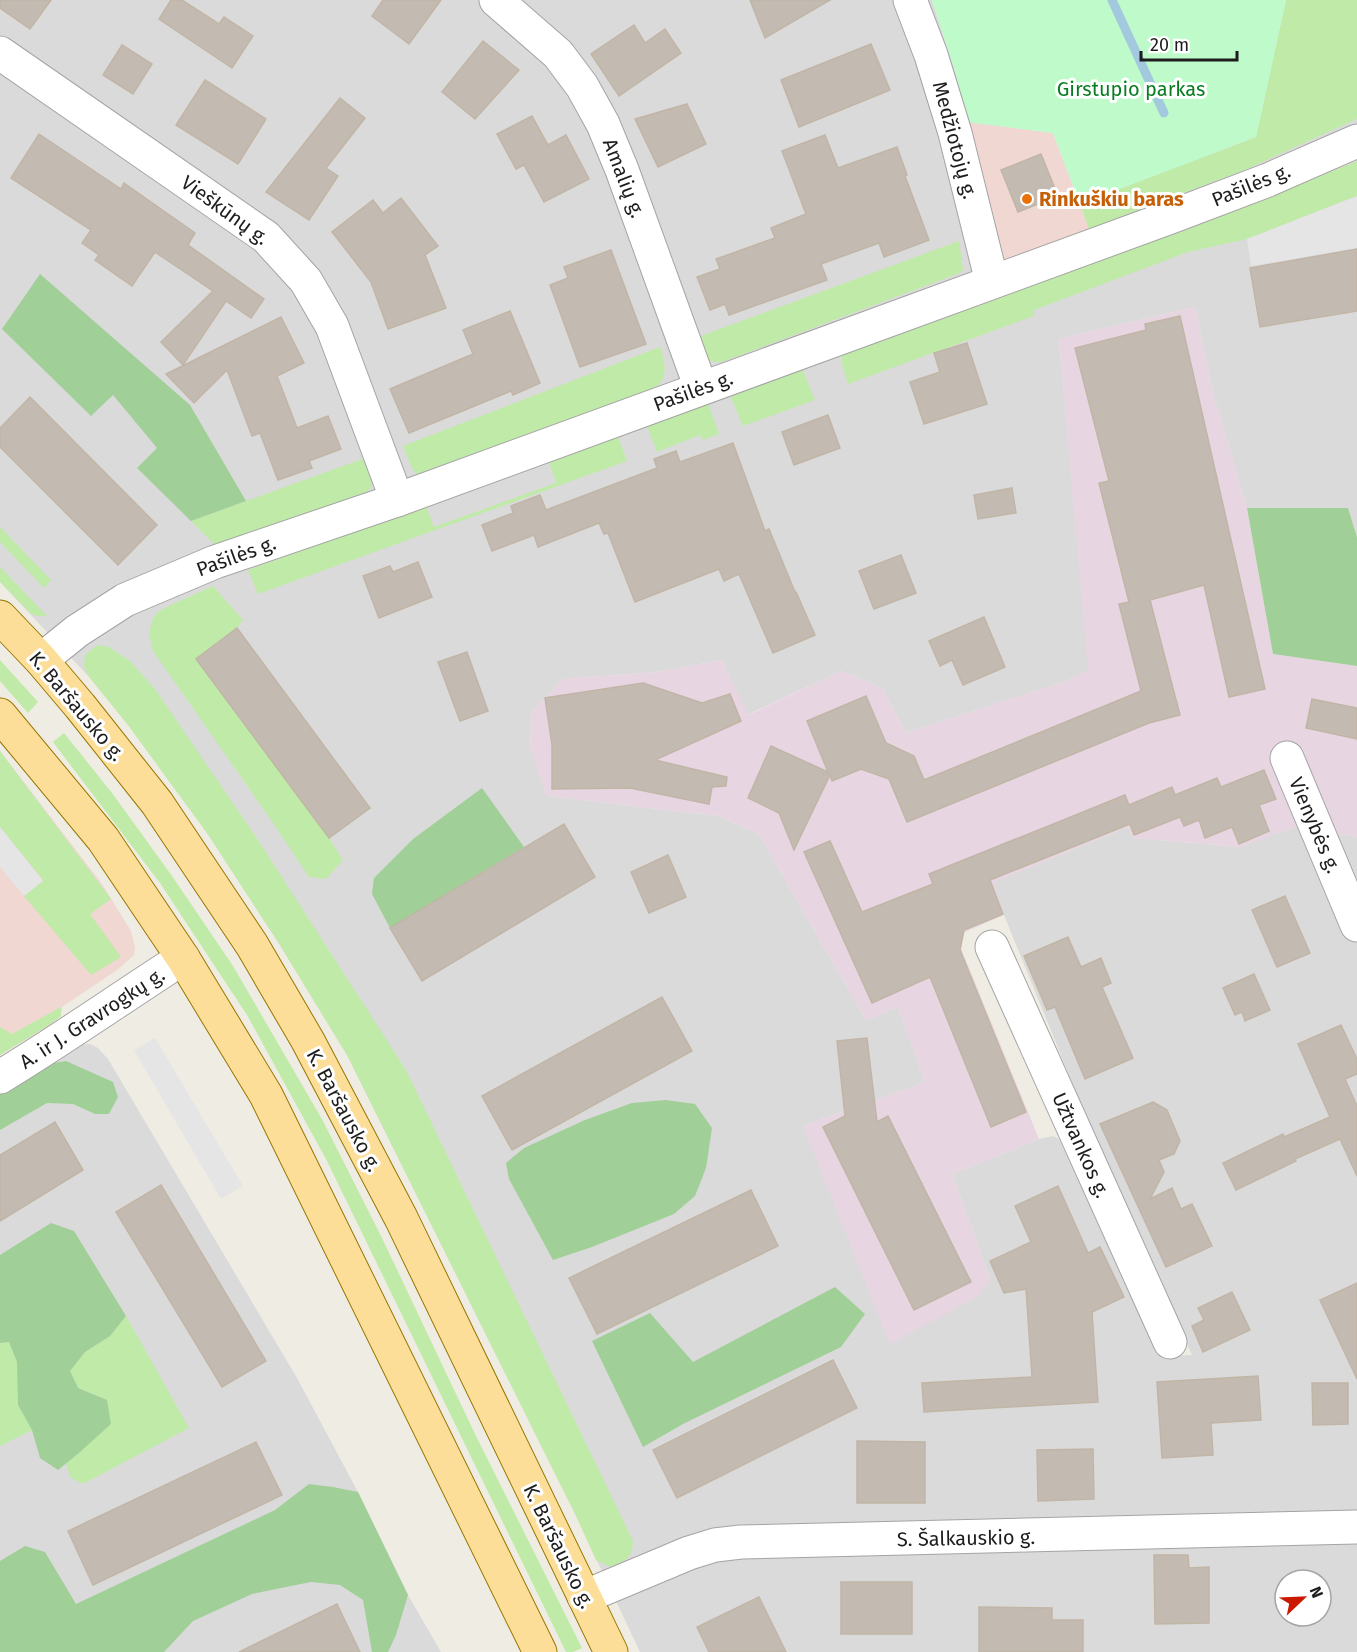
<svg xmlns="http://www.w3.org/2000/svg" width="1357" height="1652" font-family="'Fira Sans',sans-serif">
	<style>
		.residential { fill: #dbdada; fill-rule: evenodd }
		.commercial { fill: #f0d7d2 }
		.industrial { fill: #e8d5e2 }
		.grass { fill: #c0eaa8 }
		.forest { fill: #a0cf97 }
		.park { fill: #bffacb }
		.parking { fill: #e5e5e5 }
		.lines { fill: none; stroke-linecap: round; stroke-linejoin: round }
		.stream { stroke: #a2c9dd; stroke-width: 9 }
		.building { fill: #c3bbb2; stroke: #c1b5a5; stroke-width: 1.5 }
		.minor-casing { stroke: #a4a4a4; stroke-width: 35 }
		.primary-casing { stroke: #977700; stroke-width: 35 }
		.minor { stroke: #fff; stroke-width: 33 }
		.primary { stroke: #fdde99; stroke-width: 33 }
		.food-dot { fill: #e8710a; stroke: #fff; stroke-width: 2 }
		.labels { text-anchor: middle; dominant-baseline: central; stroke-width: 6; stroke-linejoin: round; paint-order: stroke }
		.park-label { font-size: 20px; fill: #097d21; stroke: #fff }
		.street-label { font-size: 20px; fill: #1d1d1d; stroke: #fff }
		.food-label { font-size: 20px; font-weight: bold; fill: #c56008; stroke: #fff; text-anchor: start }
	</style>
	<rect width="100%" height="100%" fill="#efece3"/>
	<g class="residential">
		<path d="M0 0H932L956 75 1089 229 1080 204 1256 137 1286 0H1357V537L1348 508H1247L1213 394 1195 307 1059 339 1089 670 1063 682 906 733 882 688 841 671 747 715 722 660 656 672 563 679 532 712 530 747 547 796 719 816 759 834 866 1020 898 1007 925 1082 803 1126 990 1279 952 1174 1039 1139 1053 1136 1059 1139 1163 1356 1192 1355 1108 1171 1004 915 993 882 1128 827 1133 838 1239 847 1297 826 1357 837V1652H640L576 1516 347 1055 278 942 207 833 128 725 90 678 0 582ZM1285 1580H1321V1616H1285Z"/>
		<polygon points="90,1044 98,1048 108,1059 297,1378 358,1492 408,1595 441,1652 0,1652 0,1084 65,1045"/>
	</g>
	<g class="commercial">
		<polygon points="966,122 1053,133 1089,229 1000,262"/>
		<polygon points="0,751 102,884 131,931 135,948 134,955 117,970 62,1007 61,1016 49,1025 0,1055"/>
	</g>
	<polygon class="industrial" points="1195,307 1213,394 1247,508 1273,654 1357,666 1357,837 1297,826 1240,847 1133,838 1128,827 994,882 1004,915 956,936 1039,1139 952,1174 990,1279 979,1296 890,1344 803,1126 925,1082 898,1007 866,1020 759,834 719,816 547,796 530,748 532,712 563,679 656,672 722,660 748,715 841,671 882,688 906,733 1063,682 1088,670 1059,339"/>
	<g class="grass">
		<polygon points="1286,0 1357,0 1357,119 1247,169 1089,229 1080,204 1256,137"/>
		<polygon points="1357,161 1357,196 1247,239 1188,252 1034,310 1034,316 848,384 842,364 842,354 1225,215"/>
		<path d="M959 241 963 269 960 273 722 362C702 363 703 354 695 338Z"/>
		<path d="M660 347C664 357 668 375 660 383 658 386 654 387 651 389L417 474 413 470 403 446Z"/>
		<polygon points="802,369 815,400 743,426 730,395"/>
		<polygon points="708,403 719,434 703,440 700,435 657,452 647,426"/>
		<polygon points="618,437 627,461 258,594 248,570 426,506 434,527 556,483 549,462"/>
		<polygon points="365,458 373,482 370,489 361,496 217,547 191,521"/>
		<polygon points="0,527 51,580 44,588 0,542"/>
		<polygon points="0,567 47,616 38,616 31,614 0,582"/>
		<path d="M213 586 243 620 237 628 196 659 329 838 343 860 326 879 309 877 271 820 153 651C149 639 148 625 156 614 161 608 203 591 213 586Z"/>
		<path d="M97 645 109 647 130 661 155 689 258 840 406 1070 633 1541C632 1560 626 1560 610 1567L596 1560 576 1516 347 1055 278 942 207 833 128 725 90 678 84 667 85 655Z"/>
		<polygon points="0,660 38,702 28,713 0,681"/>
		<polygon points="64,733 112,793 172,876 233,966 323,1121 382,1238 476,1436 582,1648 573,1652 566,1652 327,1161 247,1015 160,883 53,742"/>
		<polygon points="0,751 111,899 90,914 121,957 91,975 24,896 43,880 0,827"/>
		<polygon points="61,1007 61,1016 49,1025 0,1055 0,1027 12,1034"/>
		<polygon points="126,1316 189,1428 83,1484 70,1477 66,1463 80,1452 107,1400 78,1388 69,1371 85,1352 110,1336"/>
		<polygon points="9,1342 17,1362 18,1405 32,1430 0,1446 0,1343"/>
	</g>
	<g class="forest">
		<polygon points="40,274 190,405 246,501 191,521 137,468 157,448 113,395 91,416 2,329"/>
		<polygon points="1247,508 1348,508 1357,537 1357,666 1273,654"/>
		<polygon points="482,788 524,847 390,928 372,894 374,878 413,839"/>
		<polygon points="66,1061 113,1082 118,1097 109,1114 95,1114 73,1104 47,1103 0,1130 0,1092 48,1064"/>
		<polygon points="666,1100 695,1104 712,1128 706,1168 695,1196 674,1214 592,1247 553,1260 509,1179 506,1163 524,1148 585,1120 632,1103"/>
		<polygon points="51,1223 74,1231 126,1316 110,1336 85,1352 70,1371 78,1388 107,1400 111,1424 80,1452 58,1470 40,1458 32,1430 18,1405 17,1362 9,1342 0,1343 0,1255"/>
		<polygon points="835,1287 865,1314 841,1347 683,1424 643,1447 592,1341 650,1313 693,1362"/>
		<polygon points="309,1484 333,1487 358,1492 408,1595 396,1635 388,1652 372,1652 363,1600 340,1585 311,1582 252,1594 193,1621 164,1652 0,1652 0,1561 25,1546 45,1552 76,1604 275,1510"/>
	</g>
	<polygon class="park" points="932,0 1286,0 1256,137 1080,204 1053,133 966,122 956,75"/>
	<g class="parking">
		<polygon points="1357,196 1357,248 1251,266 1247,239"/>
		<polygon points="0,827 43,881 24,896 0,867"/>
		<polygon points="155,1038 243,1186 221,1199 134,1050"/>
	</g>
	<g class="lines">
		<polyline class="stream" points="1112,0 1164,113"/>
	</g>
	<g class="building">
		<polygon points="0,0 51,0 30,29 0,8"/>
		<polygon points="171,0 182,0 219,24 224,17 253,36 232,68 159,19"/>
		<polygon points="383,0 441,0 409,44 372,16"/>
		<polygon points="750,0 830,0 765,38"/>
		<polygon points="634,25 645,43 665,29 681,53 619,96 591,54"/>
		<polygon points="483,41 519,70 475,119 442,92"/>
		<polygon points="871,44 890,90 799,127 781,80"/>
		<polygon points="122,45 152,64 133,94 103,75"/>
		<polygon points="205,80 266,119 238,164 176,125"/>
		<polygon points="340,98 365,118 326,168 338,176 309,220 266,192"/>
		<polygon points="687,104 706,144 658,167 635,119"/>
		<polygon points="532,116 548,145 566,135 589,179 544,202 524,165 516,169 497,134"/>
		<polygon points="39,134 121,189 124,183 195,233 188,245 264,299 251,318 226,301 183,365 161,342 213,291 155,252 132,286 95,260 99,255 82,243 91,230 11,178"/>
		<polygon points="825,135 838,168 897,147 907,175 905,176 929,240 884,257 879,243 821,264 827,280 729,315 725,304 710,310 697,277 720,269 716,259 775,238 771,228 806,214 782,151"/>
		<polygon points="1041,154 1058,196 1018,212 1001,170"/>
		<polygon points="401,198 438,246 425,255 446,308 388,329 371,282 332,232 373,200 383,213"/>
		<polygon points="1357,249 1357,311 1260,327 1250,268"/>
		<polygon points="611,250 646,344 580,367 550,285 568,278 564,267"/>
		<polygon points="510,311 540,383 513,395 511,391 409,433 390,389 473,354 463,330"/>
		<polygon points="1180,316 1265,689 1229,697 1204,585 1150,600 1180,715 1149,723 907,822 889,779 861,769 832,781 830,775 794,850 779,813 748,798 771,746 828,772 807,721 866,696 886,743 914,756 924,780 1141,691 1119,604 1129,602 1099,483 1109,481 1075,348 1146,330 1145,324"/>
		<polygon points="281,317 304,363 277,376 297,428 328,416 341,449 309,461 312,468 278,480 260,433 252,436 227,370 194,403 166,374"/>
		<polygon points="967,343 987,404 924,424 910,382 940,372 934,353"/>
		<polygon points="30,397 157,525 118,565 0,447 0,428"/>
		<polygon points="828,415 840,448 794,465 782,432"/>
		<polygon points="733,443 765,531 769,529 795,592 796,592 815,635 773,653 739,574 724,581 719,569 635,602 608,533 604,534 599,523 538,547 534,535 492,551 482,525 513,513 511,506 540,495 546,510 657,468 654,459 676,451 680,462"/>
		<polygon points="1012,488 1016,513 978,519 974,495"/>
		<polygon points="901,555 916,593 874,609 859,571"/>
		<polygon points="418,562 432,597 379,618 363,576 390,566 393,572"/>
		<polygon points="984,617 1005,667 963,685 952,660 940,666 929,641"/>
		<polygon points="237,628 370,808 329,838 196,659"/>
		<polygon points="467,652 488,711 460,721 438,662"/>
		<polygon points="643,683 702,703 730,694 741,721 655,760 727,777 726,786 712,787 709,804 630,788 552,789 552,745 545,698"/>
		<polygon points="1312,699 1357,708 1357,739 1306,728"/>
		<polygon points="1264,770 1276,799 1259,805 1269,831 1239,844 1232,827 1205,838 1199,820 1184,826 1180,817 1134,835 1130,824 990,880 1003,914 964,930 960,950 1026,1112 991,1127 930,977 872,1003 804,852 830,841 862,912 933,884 929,874 1125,795 1129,805 1172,787 1175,795 1217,778 1221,787"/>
		<polygon points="564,824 595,877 422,981 390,928"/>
		<polygon points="668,855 686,897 649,913 631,872"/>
		<polygon points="1285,896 1310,953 1277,967 1252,910"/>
		<polygon points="1068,937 1081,967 1101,958 1111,983 1102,987 1133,1058 1085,1079 1055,1007 1047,1010 1024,956"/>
		<polygon points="1254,974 1270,1010 1245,1021 1242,1012 1235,1015 1223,988"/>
		<polygon points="662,997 692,1051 512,1150 482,1096"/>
		<polygon points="1341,1025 1357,1059 1357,1074 1345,1079 1357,1106 1357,1176 1340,1139 1295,1159 1296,1161 1236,1190 1223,1163 1283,1134 1284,1137 1330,1117 1298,1044"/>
		<polygon points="867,1038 877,1122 888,1116 971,1282 914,1310 823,1127 845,1116 837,1041"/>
		<polygon points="1153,1102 1167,1110 1180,1141 1174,1154 1159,1160 1164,1172 1150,1199 1172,1188 1181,1209 1192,1204 1212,1246 1166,1267 1100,1124"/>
		<polygon points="55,1122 83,1170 0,1221 0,1155"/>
		<polygon points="161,1185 266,1361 222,1387 116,1212"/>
		<polygon points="1058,1186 1088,1253 1100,1247 1124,1297 1092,1312 1098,1402 924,1412 922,1383 1032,1377 1026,1289 1004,1293 990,1261 1031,1242 1015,1206"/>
		<polygon points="751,1190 778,1246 597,1334 569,1278"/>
		<polygon points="1357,1283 1357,1379 1320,1300"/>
		<polygon points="1232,1292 1250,1330 1203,1352 1192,1326 1204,1320 1198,1308"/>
		<polygon points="833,1360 857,1408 677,1498 653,1450"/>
		<polygon points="1258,1376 1261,1420 1211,1423 1213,1455 1162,1458 1157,1382"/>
		<polygon points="1312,1383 1348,1383 1348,1424 1313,1425"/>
		<polygon points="857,1441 925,1442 925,1503 857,1503"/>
		<polygon points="256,1442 282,1495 93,1585 68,1531"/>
		<polygon points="1093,1449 1094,1499 1038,1501 1037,1450"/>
		<polygon points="1154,1555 1188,1555 1189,1568 1209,1567 1209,1623 1155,1624"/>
		<rect x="841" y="1582" width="71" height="52"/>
		<polygon points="759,1597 786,1652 709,1652 697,1627"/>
		<polygon points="337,1604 360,1652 239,1652"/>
		<polygon points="979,1607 1052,1608 1052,1620 1083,1620 1083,1652 979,1652"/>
	</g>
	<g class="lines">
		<g class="minor-casing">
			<g id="minor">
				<polyline points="496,0 558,54 582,86 603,124 622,170 701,388"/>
				<polyline points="910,0 931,55 955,133 992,282"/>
				<polyline points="0,53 266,237 306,281 332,326 397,500"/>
				<polyline points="41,660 77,631 125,600 215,562 397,500 1168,218 1268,180 1357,141"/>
				<polyline points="1287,758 1357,925"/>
				<polyline points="992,947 1170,1342"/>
				<path d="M0 1077C63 1039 122 997 183 958"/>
				<polyline points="584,1597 689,1553 715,1545 741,1542 1357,1527"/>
			</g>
		</g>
		<g class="primary-casing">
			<g id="primary">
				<polyline points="0,617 41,660 80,706 157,803 252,945 308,1041 401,1218 611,1652"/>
				<polyline points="0,715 103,839 183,958 266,1095 540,1652"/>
			</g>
		</g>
		<use href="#minor" class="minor"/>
		<use href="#primary" class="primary"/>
	</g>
	<circle class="food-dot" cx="1027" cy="199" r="6"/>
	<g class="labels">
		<g class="park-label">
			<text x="1131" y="89">Girstupio parkas</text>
		</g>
		<g class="street-label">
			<text transform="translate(955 140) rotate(75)">Medžiotojų g.</text>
			<text transform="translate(624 178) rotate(69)">Amalių g.</text>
			<text transform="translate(1251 185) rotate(-22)">Pašilės g.</text>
			<text transform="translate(225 210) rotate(36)">Vieškūnų g.</text>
			<text transform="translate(693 391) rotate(-20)">Pašilės g.</text>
			<text transform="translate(236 556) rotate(-20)">Pašilės g.</text>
			<text transform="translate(77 706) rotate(50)">K. Baršausko g.</text>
			<text transform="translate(1315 825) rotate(67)">Vienybės g.</text>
			<text transform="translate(92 1018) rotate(-33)">A. ir J. Gravrogkų g.</text>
			<text transform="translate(344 1110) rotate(62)">K. Baršausko g.</text>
			<text transform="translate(1081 1145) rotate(66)">Užtvankos g.</text>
			<text transform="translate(966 1538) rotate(-1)">S. Šalkauskio g.</text>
			<text transform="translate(559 1546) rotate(64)">K. Baršausko g.</text>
		</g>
		<g class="food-label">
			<text x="1039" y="199">Rinkuškiu baras</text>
		</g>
	</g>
	<g transform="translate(1303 1598) rotate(67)"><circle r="28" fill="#ffffff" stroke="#a5a5a5" stroke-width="1.5"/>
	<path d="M0-4.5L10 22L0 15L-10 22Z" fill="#cb1900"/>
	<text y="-9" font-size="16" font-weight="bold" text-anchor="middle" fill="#1d1d1d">N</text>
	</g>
	<path d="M1141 51v9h96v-9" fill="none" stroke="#1d1d1d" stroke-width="3"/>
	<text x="1150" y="51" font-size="18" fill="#1d1d1d" stroke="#ffffff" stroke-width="4.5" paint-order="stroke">20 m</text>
</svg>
